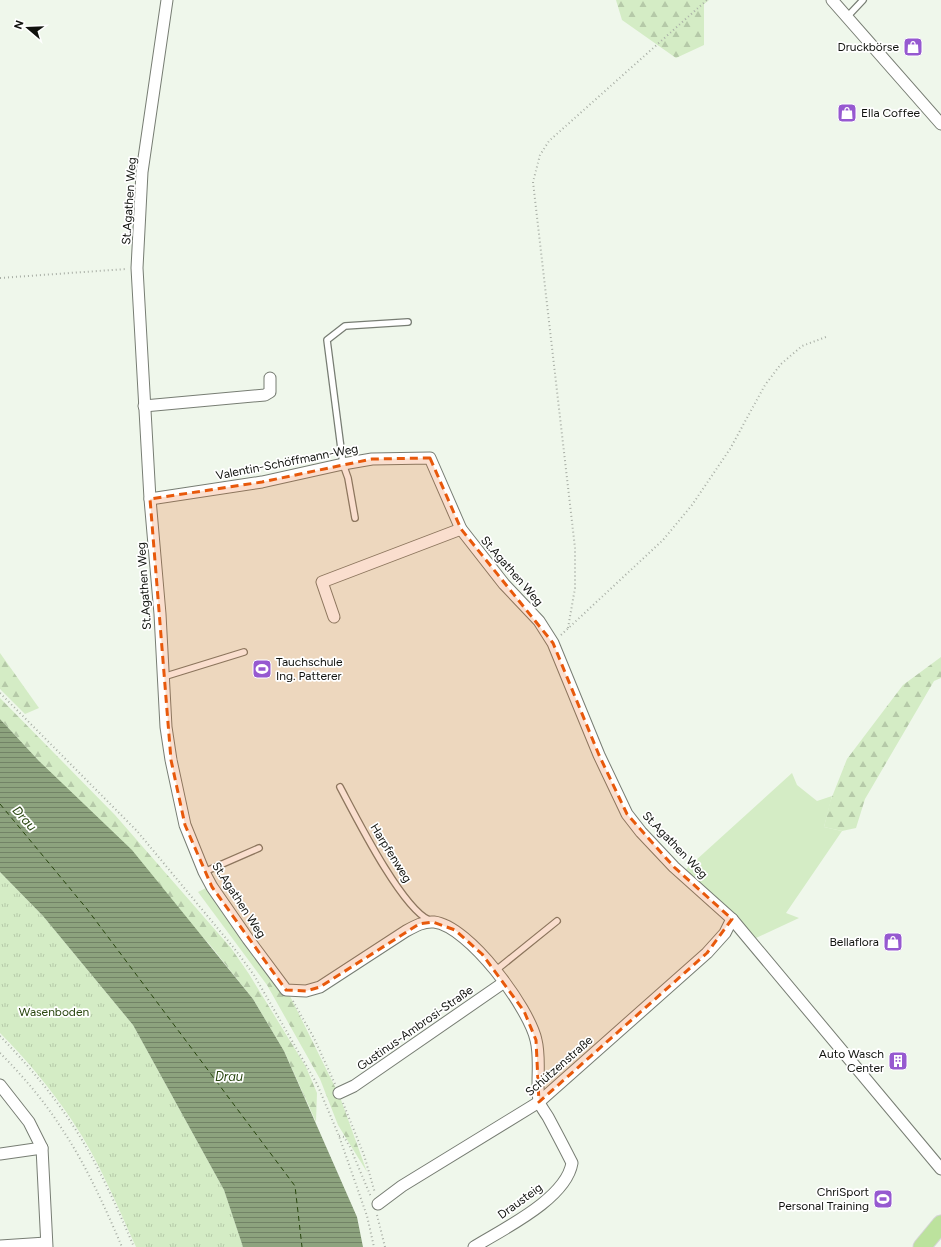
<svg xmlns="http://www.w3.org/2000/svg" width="941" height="1247" viewBox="0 0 941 1247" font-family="Figtree,sans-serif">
  <defs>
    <pattern id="forest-firs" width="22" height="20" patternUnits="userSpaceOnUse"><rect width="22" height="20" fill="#d4ecc5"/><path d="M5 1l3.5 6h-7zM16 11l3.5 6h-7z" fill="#b5c9a8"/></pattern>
    <pattern id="park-tufts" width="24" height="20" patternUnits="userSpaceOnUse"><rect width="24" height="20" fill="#d4ecc5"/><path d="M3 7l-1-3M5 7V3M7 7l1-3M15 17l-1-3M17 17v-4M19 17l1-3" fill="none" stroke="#b5c9a8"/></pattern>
    <pattern id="water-rules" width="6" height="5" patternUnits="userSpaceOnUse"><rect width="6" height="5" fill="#8da37e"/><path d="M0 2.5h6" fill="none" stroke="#728366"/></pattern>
  </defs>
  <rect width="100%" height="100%" fill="#eff7eb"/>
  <g fill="#d4ecc5">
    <path d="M 792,773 L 797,785 L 817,801 L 832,796 L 824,827 L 842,831 L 786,913 L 799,918 L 756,938 L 684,871 Z"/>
    <path d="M 208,887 L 273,978 L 267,985 L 198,892 Z"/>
  </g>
  <g fill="url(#forest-firs)">
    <path d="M 616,0 L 709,0 L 704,4 L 704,45 L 676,58 L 622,20 Z"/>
    <path d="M 0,653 L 39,708 L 25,714 L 0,689 Z"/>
    <path d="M 941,657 L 941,678 L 934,681 L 865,799 L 856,828 L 842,831 L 824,827 L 830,802 L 847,759 L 903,685 Z"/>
    <path d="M 0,698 L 115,815 L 231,948 L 249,974 L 306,1067 L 317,1093 L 316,1122 L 284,1051 L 253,999 L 210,945 L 0,719 Z"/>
    <path d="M 273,978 L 290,996 L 340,1097 L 367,1172 L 338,1125 L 320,1079 L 267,985 Z"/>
  </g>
  <path fill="url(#park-tufts)" d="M 0,872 L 43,916 L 133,1025 L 224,1190 L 243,1247 L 136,1247 C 117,1205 99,1161 73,1122 C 52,1090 27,1060 0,1033 Z"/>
  <path fill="url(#water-rules)" d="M 0,719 L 39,761 L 132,850 L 253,999 L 284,1051 L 357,1217 L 363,1247 L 243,1247 L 224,1190 L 133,1025 L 43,916 L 0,872 Z"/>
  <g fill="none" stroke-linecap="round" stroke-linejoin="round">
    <path stroke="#2a4710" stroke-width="1" stroke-dasharray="5 4" stroke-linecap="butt" d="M 0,804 L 87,909 L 295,1186 L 302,1247"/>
    <defs>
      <g id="service">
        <path d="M 847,17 L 863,0"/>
        <path d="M 355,518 L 348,478 L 343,464 L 327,340 L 345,326 L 408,322"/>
        <path d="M 163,677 L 244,652"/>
        <path d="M 340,787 C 356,817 401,907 429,920"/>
        <path d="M 204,872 L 259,848"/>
        <path d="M 495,971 L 557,921"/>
      </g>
      <g id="minor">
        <path d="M 167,0 L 142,172 L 137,268 L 150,499 L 160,614 L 166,727 L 171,760 L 185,825 L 204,872 L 212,887 L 248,939 L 286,990 L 306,991 L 320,987 L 406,931 C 415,926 424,921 434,922 C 469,926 529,1008 536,1040 C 541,1060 536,1081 539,1101 C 540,1106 545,1112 548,1117 C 556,1132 564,1147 572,1163 C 566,1199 503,1229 474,1247"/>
        <path d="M 832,0 L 941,124"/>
        <path d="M 144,406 L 265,395 L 270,392 L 270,378"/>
        <path d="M 150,499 L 262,482 L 343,464 L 372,459 L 430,458 L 461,529 L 504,584 L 539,621 L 553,643 L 599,755 L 627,814 L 641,832 L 674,867 L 732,919 L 941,1169"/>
        <path d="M 334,617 L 322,582 L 461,529"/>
        <path d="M 0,1085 L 29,1122 L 42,1148 L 47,1247"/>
        <path d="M 339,1093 L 354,1086 L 503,983"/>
        <path d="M 0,1154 L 42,1148"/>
        <path d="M 378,1204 L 402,1186 L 539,1102 L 707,953 L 725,933 L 732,919"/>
        <path d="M 0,1246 L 46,1243"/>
      </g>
      <path id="primary" d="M 922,1247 L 941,1224"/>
    </defs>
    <use href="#service" stroke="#777d73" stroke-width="8"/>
    <use href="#minor" stroke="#777d73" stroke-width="13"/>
    <use href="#primary" stroke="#d4d4d4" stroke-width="19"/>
    <g stroke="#a8aea5" stroke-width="2" stroke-dasharray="1 3" stroke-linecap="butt">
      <path d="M 0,278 L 126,269"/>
      <path d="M 568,628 L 575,588 L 575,548 L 533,182 L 540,155 L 549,141 L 707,0"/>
      <path d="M 561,635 L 663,540 L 692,505 L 730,449 L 765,385 L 781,364 L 802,346 L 826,337"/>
      <path d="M 0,693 L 137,831 L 234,948 L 254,975 L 317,1084 L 339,1136 L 367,1216 L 374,1247"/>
      <path d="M 293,1001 L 314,1038 L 335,1084"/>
      <path d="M 0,1036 C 26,1063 51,1092 72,1124 C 97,1162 116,1205 134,1247"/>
      <path d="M 0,1053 C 23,1076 45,1102 62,1129 C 86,1165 105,1207 122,1247"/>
      <path d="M 343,1103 L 364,1155 L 375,1193"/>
      <path d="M 339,1136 L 344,1137 L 350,1147 L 371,1197"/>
      <path d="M 377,1215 L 385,1247"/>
    </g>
    <use href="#service" stroke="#fff" stroke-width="5.5"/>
    <use href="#minor" stroke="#fff" stroke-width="11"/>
    <use href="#primary" stroke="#bce29d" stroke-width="17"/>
  </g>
  <path fill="#e8590c" fill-opacity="0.2" stroke="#e8590c" stroke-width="3" stroke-dasharray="8 5" stroke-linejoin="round" d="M 430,458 L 461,529 L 553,643 L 599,755 L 627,814 L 674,867 L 732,919 L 707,953 L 539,1102 L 536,1040 L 524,1011 L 482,954 L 455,930 L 433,922 L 419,924 L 320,987 L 306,991 L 286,990 L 212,887 L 185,825 L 171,760 L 150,499 L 262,482 L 372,459 Z"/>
  <defs>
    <symbol id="shop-square" viewBox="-11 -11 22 22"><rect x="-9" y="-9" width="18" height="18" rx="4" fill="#9659d0" stroke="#fff"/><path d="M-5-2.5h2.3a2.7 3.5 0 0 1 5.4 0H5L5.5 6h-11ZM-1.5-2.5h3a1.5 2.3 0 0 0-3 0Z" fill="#fff"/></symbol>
    <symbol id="stadium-square" viewBox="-11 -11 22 22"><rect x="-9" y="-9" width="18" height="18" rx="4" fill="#9659d0" stroke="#fff"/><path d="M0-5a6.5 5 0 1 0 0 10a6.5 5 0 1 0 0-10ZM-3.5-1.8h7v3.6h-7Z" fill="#fff"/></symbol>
    <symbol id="building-square" viewBox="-11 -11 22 22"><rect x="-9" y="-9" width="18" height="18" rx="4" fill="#9659d0" stroke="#fff"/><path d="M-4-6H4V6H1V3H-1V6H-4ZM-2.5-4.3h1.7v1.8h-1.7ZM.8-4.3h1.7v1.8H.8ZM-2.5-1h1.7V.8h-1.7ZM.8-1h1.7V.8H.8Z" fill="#fff"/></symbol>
  </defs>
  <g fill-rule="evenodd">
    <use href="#shop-square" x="902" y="36" width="22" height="22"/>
    <use href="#shop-square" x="836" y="102" width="22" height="22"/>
    <use href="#stadium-square" x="251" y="658" width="22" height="22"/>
    <use href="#shop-square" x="882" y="931" width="22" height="22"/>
    <use href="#building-square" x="887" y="1050" width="22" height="22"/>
    <use href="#stadium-square" x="872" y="1188" width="22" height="22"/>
  </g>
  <g text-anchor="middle" stroke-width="3.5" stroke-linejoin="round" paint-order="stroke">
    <g font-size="12" fill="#10120e" stroke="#fff" text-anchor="end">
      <text x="899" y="51">Druckbörse</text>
      <text x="861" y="117" text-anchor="start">Ella Coffee</text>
      <text x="276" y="666" text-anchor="start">Tauchschule<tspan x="276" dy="14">Ing. Patterer</tspan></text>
      <text x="879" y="946">Bellaflora</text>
      <text x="884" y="1058">Auto Wasch<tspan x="884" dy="14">Center</tspan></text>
      <text x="869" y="1196">ChriSport<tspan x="869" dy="14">Personal Training</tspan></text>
    </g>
    <g font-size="12" fill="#10120e" stroke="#fff">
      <text transform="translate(129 201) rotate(-86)" y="4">St.Agathen Weg</text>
      <text transform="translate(287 462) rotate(-11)" y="4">Valentin-Schöffmann-Weg</text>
      <text transform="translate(512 571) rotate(49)" y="4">St.Agathen Weg</text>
      <text transform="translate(144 586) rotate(-94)" y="4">St.Agathen Weg</text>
      <text transform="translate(675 845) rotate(46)" y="4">St.Agathen Weg</text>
      <text transform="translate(391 853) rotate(58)" y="4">Harpfenweg</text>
      <text transform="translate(239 900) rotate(57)" y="4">St.Agathen Weg</text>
      <text transform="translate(415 1028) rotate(-35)" y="4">Gustinus-Ambrosi-Straße</text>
      <text transform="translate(559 1066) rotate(-41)" y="4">Schützenstraße</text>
      <text transform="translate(520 1201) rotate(-36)" y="4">Drausteig</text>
    </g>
    <g font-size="12" fill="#29460f" stroke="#fff">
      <text x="54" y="1016">Wasenboden</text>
    </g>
    <g font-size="13" font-style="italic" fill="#2a4710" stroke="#fff">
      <text transform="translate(25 818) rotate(48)" y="5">Drau</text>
      <text x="229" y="1081">Drau</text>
    </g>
  </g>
  <g transform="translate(28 28) rotate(289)" stroke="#ffffff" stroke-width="3" paint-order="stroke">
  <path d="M0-3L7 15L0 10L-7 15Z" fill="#10120e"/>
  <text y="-6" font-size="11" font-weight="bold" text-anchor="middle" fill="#10120e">N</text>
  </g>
</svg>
